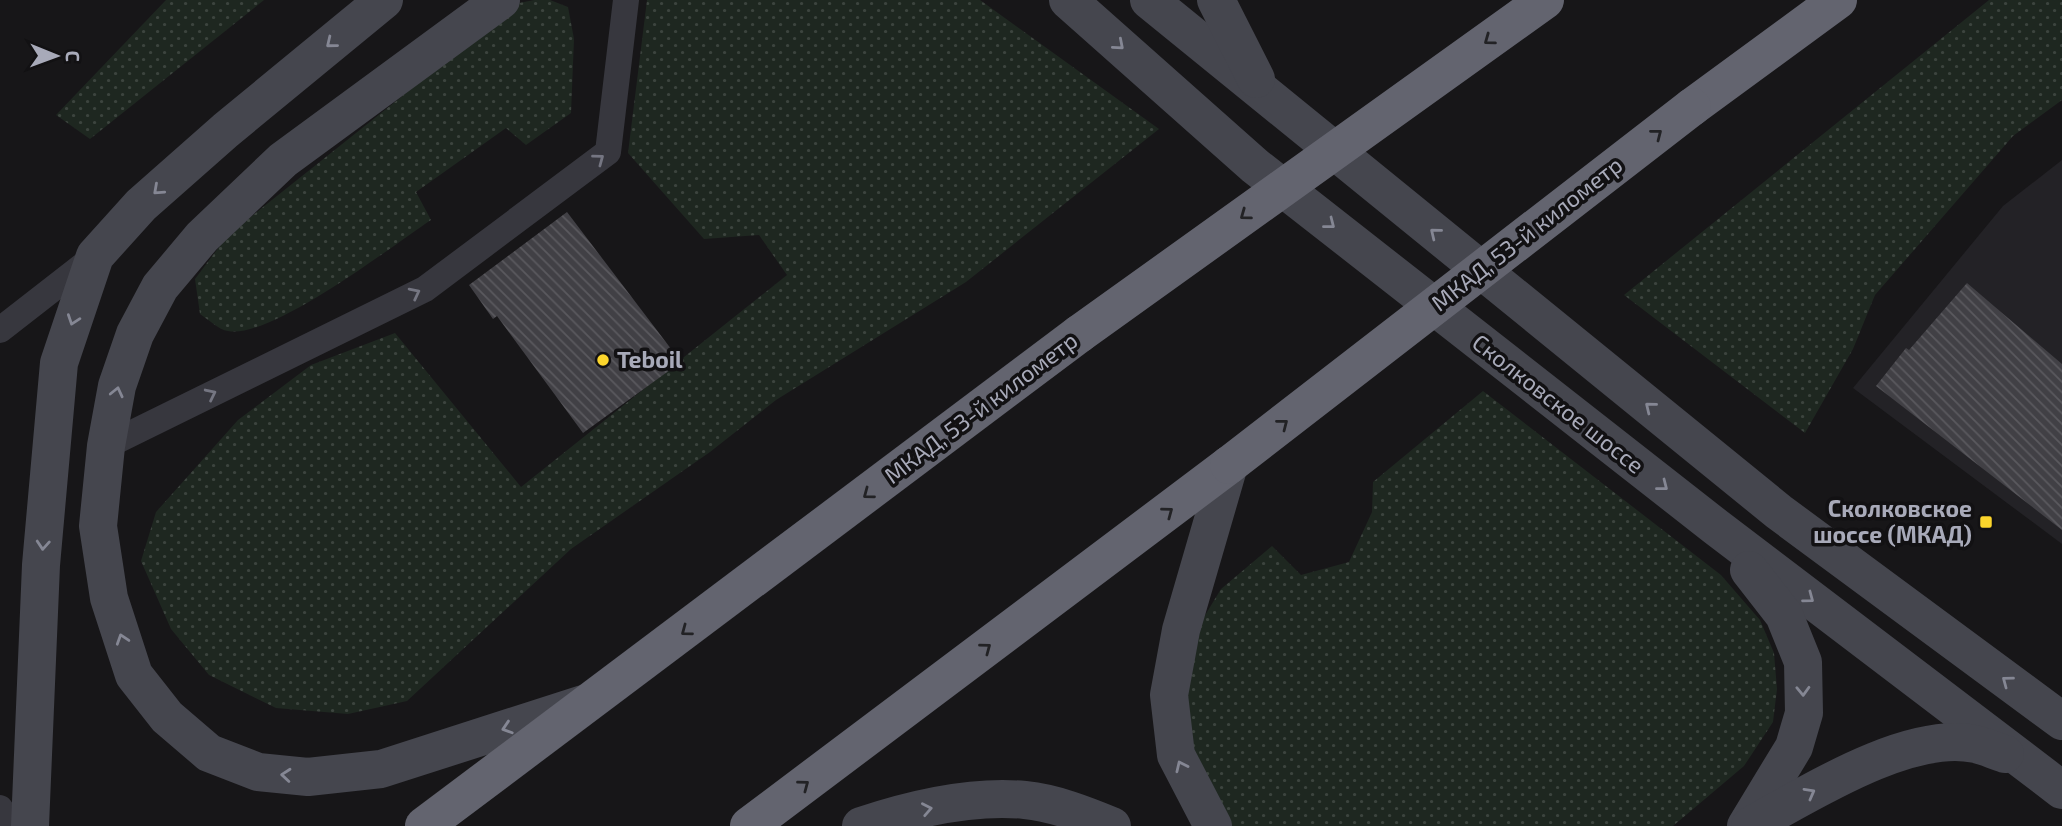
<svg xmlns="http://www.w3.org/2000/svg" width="2062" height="826" viewBox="0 0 2062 826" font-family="'Exo 2',sans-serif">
  <defs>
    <pattern id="grass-dots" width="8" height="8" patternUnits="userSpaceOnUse" patternTransform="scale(1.75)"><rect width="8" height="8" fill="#1e2720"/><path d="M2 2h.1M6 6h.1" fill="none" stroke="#3c443e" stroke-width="1.8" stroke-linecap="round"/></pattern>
    <pattern id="building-back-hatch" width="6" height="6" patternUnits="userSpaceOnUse" patternTransform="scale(1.75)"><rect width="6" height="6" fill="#414045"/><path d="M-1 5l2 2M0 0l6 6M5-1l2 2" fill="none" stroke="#5a595e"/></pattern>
  </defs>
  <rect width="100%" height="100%" fill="#171618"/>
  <path fill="#232226" d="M 2062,160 L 2062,544 L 1853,388 L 2003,206 Z"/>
  <g fill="url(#grass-dots)">
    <path d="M 166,0 L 264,0 L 90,139 L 56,115 Z"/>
    <path d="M 534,0 L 550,0 L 568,7 L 574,39 L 571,113 L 526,145 L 506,128 L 416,192 L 431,220 C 392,246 270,340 228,331 C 219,330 208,319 200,314 L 195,279 L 228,235 L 519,3 Z"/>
    <path d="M 647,0 L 980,0 L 1159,129 L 966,282 L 776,400 L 710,452 L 571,549 L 407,701 L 348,714 L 276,708 L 209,675 L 171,629 L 141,561 L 156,512 L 238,420 L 311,365 L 395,333 L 521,487 L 787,275 L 759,235 L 704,239 L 628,153 Z"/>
    <path d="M 1989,0 L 2062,0 L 2062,100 L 2013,136 L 1875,295 L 1853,349 L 1805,433 L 1624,295 Z"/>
    <path d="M 1483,391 L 1721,575 L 1760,620 L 1774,653 L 1777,689 L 1773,722 L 1744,766 L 1673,826 L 1226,826 L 1183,753 L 1182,653 L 1221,589 L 1272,546 L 1301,575 L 1349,562 L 1372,512 L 1373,482 Z"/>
  </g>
  <g fill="url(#building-back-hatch)">
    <path d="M 567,212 L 681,362 L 583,433 L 497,316 L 493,319 L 469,285 Z"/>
    <path d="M 1967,283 L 2062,364 L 2062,530 L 1876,386 L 1906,348 L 1909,350 Z"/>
  </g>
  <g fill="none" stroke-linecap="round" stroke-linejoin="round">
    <g stroke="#37373e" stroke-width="26">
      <path d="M 0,330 L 95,256"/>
      <path d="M 106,446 L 425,289 L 608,152 L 626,0"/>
      <path d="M 0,808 L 13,826"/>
    </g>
    <g stroke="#45464e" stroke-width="38">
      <path d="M 501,0 L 283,160 L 202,237 L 160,287 L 135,334 L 117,386 L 106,446 L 98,526 L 109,598 L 134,675 L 167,717 L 209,753 L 258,772 L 308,777 L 381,769 L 583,704"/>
      <path d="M 1068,0 L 1255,166 L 1716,527 L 2062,790"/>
      <path d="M 1149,0 L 1779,512 L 2062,721"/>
      <path d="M 1216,0 L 1256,79"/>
      <path d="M 30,826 L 41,565 L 59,363 L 95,256 L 141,205 L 226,130 L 384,0"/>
      <path d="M 861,826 C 912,809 971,795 1025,800 C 1055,803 1085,815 1112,826"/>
      <path d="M 1213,826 L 1176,755 L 1169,695 L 1181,630 L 1229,465"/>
      <path d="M 1746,826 L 1794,747 L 1804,713 L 1803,662 L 1784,615 L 1749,570"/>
      <path d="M 1750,826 C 1807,795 1908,730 1975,744 C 1985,746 1995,751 2005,754"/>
    </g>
    <g stroke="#63646f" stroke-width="38">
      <path d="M 1692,107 L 1838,0"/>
      <path d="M 424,826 L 1079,334"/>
      <path d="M 749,826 L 1229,465"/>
    </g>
    <g stroke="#63646f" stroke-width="38">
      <path d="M 1079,334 L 1545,0"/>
      <path d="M 1229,465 L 1692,107"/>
    </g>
  </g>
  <defs><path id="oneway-chevron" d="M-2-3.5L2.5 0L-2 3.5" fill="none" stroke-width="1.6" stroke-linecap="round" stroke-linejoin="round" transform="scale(1.75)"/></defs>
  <g stroke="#222225">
    <use href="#oneway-chevron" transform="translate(1489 40) rotate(144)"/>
    <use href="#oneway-chevron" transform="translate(1657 134) rotate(-38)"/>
    <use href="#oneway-chevron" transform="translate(1245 215) rotate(144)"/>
    <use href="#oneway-chevron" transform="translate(1283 424) rotate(-38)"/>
    <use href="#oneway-chevron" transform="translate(868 494) rotate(143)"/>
    <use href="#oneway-chevron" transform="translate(1168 512) rotate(-37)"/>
    <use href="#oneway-chevron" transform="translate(686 631) rotate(143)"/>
    <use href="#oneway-chevron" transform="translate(986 648) rotate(-37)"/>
    <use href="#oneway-chevron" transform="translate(804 785) rotate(-37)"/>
  </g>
  <g stroke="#858794">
    <use href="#oneway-chevron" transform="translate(331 43) rotate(141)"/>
    <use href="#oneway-chevron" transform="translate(1119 45) rotate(41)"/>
    <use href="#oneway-chevron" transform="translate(158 190) rotate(138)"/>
    <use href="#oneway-chevron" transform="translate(1330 224) rotate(38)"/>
    <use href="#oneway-chevron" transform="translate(1435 233) rotate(-141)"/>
    <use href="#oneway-chevron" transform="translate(73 320) rotate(109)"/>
    <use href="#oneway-chevron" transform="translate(117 392) rotate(-77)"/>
    <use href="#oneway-chevron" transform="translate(1650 407) rotate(-141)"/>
    <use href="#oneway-chevron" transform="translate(1663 486) rotate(38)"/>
    <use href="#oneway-chevron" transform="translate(43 545) rotate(94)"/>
    <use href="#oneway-chevron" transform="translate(1809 598) rotate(37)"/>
    <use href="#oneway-chevron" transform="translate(122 639) rotate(-108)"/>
    <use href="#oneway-chevron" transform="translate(2007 681) rotate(-143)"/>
    <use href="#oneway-chevron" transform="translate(1803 691) rotate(88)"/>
    <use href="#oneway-chevron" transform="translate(507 728) rotate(162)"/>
    <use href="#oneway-chevron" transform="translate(1181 766) rotate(-115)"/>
    <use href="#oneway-chevron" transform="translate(286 775) rotate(-175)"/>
    <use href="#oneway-chevron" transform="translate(1810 793) rotate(-29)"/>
    <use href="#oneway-chevron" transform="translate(927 809) rotate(-11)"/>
  </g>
  <g stroke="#757682">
    <use href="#oneway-chevron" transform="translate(599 159) rotate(-37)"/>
    <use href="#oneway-chevron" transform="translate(415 293) rotate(-27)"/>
    <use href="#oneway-chevron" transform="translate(211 394) rotate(-26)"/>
  </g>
  <g fill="#fbd52c" stroke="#121113" stroke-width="2.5">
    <circle cx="603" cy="360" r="7"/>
    <rect x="1979" y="515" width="14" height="14" rx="3.5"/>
  </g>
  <g text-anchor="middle" stroke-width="7" stroke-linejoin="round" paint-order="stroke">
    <g font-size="23" fill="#a8aab9" stroke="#121113">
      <text transform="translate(1527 234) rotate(-38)" y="8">МКАД, 53-й километр</text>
      <text transform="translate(1558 404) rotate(38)" y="8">Сколковское шоссе</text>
      <text transform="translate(981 408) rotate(-37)" y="8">МКАД, 53-й километр</text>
    </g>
    <g font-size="23" font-weight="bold" fill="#a8aab9" stroke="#121113" text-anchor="start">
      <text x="617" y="368">Teboil</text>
      <text x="1972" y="517" text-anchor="end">Сколковское<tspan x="1972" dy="26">шоссе (МКАД)</tspan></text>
    </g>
  </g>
  <g transform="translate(56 56) rotate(91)" stroke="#121113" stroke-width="5" paint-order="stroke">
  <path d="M0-5L12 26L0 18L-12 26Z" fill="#a8aab9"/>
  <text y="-10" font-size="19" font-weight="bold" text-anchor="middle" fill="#a8aab9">С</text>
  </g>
</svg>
